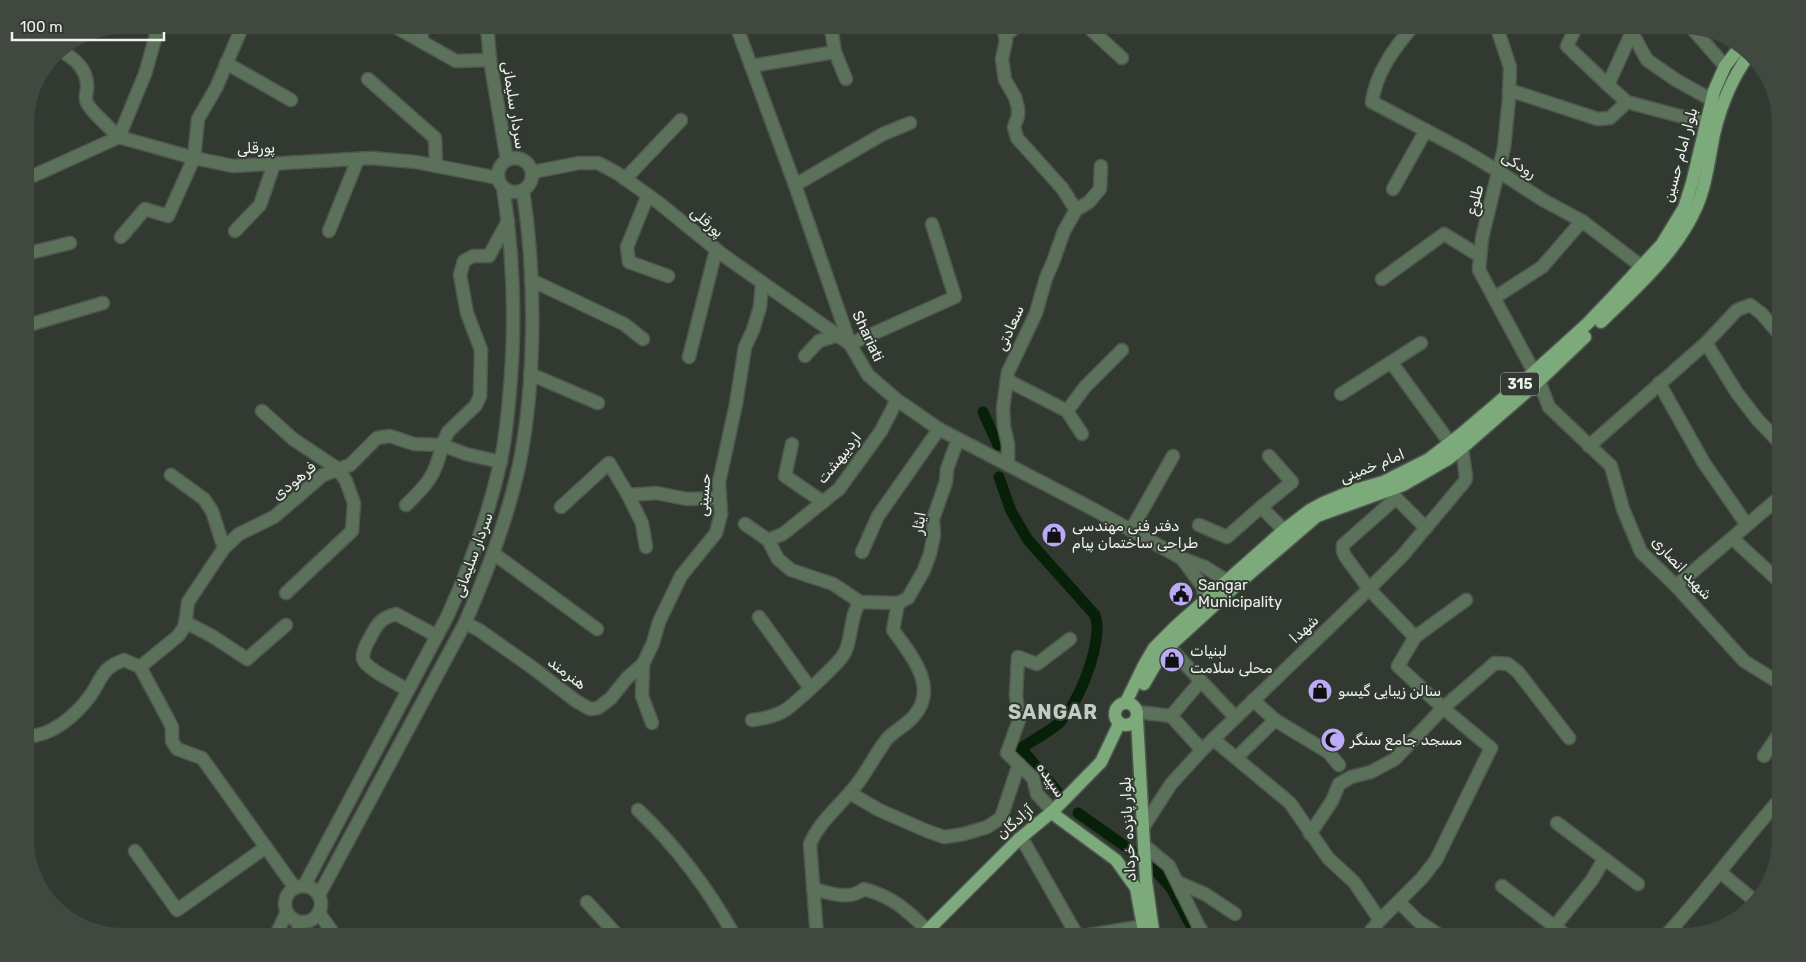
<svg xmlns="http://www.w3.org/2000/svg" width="1806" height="962" viewBox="0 0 1806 962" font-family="Rubik,Cairo,sans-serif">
  <rect width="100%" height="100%" fill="#313931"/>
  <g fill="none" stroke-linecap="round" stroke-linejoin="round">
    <g stroke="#062107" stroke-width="11">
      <path d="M 983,412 L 998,445"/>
      <path d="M 999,477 L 1011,511 L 1028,540 L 1095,615 C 1096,620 1098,625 1097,630 C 1096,657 1079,702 1060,722 C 1051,731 1033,740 1021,748 L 1060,795"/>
      <path d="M 1078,813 L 1136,854"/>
      <path d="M 1153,868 L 1171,888 L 1197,937"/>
    </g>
    <defs>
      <g id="minor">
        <path d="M 392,25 L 456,61 L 490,60"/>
        <path d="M 421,25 L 422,42"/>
        <path d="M 487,25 L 490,60 L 507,160"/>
        <path d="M 736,25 L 795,185 L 850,344 L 868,375 L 897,400 L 939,429 L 1093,509 L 1181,558 L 1205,567 L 1227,581 L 1233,588"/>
        <path d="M 1003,25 L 1006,41 L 1002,59 L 1005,80 L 1015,97 L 1018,108 L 1018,116 L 1014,127 L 1017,138 L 1062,188 L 1076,210"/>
        <path d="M 1086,25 L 1122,58"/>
        <path d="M 1414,25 C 1395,47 1376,72 1372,102 L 1463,150 L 1498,171 L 1543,200 L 1582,221 L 1649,272"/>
        <path d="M 1496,25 L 1510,67 L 1509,98 L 1504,148 L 1482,238 L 1479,270 L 1534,372"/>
        <path d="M 1577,25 L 1567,46 L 1608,85"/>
        <path d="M 1635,25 L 1608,85 L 1627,102 L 1706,123"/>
        <path d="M 1691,27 L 1725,66"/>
        <path d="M 831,28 L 835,52 L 846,79"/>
        <path d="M 1631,31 L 1647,60 L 1676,80 L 1712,100"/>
        <path d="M 1005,35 L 1019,25"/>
        <path d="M 59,50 C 73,57 86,68 87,84 C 88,89 85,95 86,100 C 87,108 112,130 119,137 L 145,74 L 159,25"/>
        <path d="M 226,63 L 291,100"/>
        <path d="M 751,66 L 835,52"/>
        <path d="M 368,79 L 435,138 L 436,166"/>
        <path d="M 1509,90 L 1598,119 L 1610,118 L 1627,102"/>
        <circle cx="515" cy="175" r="17"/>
        <path d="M 533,172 L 579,163 L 598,163 L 617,173 L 659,203 L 723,255 L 850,344 L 955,297 L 932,224"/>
        <path d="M 25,178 L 35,175 L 119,137 L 194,158 L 233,166 L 371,158 L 416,162 L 498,178"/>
        <path d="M 625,179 L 681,120"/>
        <path d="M 795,185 L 883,134 L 910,123"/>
        <path d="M 1393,189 L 1426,130"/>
        <path d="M 648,195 L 627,247 L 629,262 L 668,276"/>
        <path d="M 235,231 L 260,205 L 274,164"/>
        <path d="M 329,231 L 358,159"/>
        <path d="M 121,237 L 145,209 L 168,216 L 194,158 L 198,119 L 216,88 L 243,25"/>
        <path d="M 25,254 L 70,243"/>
        <path d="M 1382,279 L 1444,234 L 1480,256"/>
        <path d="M 531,280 L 624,324 L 643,339"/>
        <path d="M 1494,298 L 1542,267 L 1582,221"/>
        <path d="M 25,326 L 103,303"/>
        <path d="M 1706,343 L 1737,393 L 1757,419 L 1781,444"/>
        <path d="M 805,356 L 819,341 L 838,335"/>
        <path d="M 689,357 L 716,250"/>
        <path d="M 1391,362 L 1450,443"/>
        <path d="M 530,374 L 598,403"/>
        <path d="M 1007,380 L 1067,411 L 1082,434"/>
        <path d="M 1539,381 L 1549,407 L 1611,466 L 1623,509 L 1641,552 L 1676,586 L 1744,661 L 1781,684"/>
        <path d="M 1659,383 L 1704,463 L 1747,525"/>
        <path d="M 1341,394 L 1421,343"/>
        <path d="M 262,411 L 293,439 L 338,469 L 346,481 L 354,503 L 352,531 L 286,593"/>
        <path d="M 1067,411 L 1085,387 L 1122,350"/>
        <path d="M 792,444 L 785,476 L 823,502"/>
        <path d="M 1589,446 L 1706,343 L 1737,310 L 1750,305 L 1761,313 L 1781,336"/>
        <path d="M 1008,465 L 1008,444 L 1004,427 L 1003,408 L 1008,372 L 1036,313 L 1046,278 L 1053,262 L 1064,231 L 1076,210 L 1089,202 L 1100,189 L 1101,166"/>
        <path d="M 171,475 L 204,499 L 212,511 L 224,548"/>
        <path d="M 1391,493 L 1426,528"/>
        <path d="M 628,495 L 642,523 L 646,547"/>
        <path d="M 1396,498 L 1343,545 L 1343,551 L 1345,556 L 1369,589 L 1415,637"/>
        <path d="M 406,505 C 427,485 436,475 442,445 L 466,454 L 501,462"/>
        <path d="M 561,507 L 609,463 L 628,495 L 656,493 L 687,499 L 719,498"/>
        <path d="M 1261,507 L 1292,482 L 1269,456"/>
        <path d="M 745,524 L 768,540 L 778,559 L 791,570 L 833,584 L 860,602"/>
        <path d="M 1199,525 L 1227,537 L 1261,507 L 1284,530"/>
        <path d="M 1131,530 L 1173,456"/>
        <path d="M 1732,538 L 1781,583"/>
        <path d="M 768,540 L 783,534 L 839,489 L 881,431 L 897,400"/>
        <path d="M 862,552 L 878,516 L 939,429"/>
        <path d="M 493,553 L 597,629"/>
        <path d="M 1183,560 L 1203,587 L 1205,601"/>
        <path d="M 1676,586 L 1781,496"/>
        <path d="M 898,603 L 908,598 L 924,570 L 930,554 L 934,535 L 933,519 L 946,482 L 947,469 L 958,439"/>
        <path d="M 759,617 L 810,688"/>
        <path d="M 185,622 L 212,636 L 247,659 L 286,625"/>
        <path d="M 465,623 L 479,630 L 533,668 L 576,701 L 590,709 L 598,708 L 611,698 L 627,678 L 643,664"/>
        <path d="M 1169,647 L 1235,717"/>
        <path d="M 140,667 L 178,636 L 185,626 L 188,602 L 224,548 L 239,534 L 274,517 L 323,475 L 350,465 L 377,438 L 390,436 L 414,444 L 442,445 L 448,432 L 476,405 L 480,396 L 481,350 L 467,313 L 460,275 L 464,261 L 473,256 L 489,256 L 508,221"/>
        <path d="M 408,690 C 398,684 366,669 363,659 C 362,651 367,643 371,636 C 377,624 381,618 396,614 L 437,636"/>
        <path d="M 1253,700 L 1275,720 L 1328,752 L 1339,765"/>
        <path d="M 1138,712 L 1171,716 L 1200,682"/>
        <path d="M 1171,716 L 1202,750"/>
        <path d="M 752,720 C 762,719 772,717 782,712 C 791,708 839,663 844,654 C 853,638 849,617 860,602 L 898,603"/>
        <path d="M 652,723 L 642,696 L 643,664 L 653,643 L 659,622 L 681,576 L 716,533 L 721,514 L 719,482 L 736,404 L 745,347 L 753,330 L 760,307 L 762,283"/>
        <path d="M 25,736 C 50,738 76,715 90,696 C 102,679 101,668 124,660 L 140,667 L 168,719 L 172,727 L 172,741 L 177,749 L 202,758 L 295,888"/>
        <path d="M 1213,739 L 1290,803 L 1328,858 L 1354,882 L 1380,920"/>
        <path d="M 1764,756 L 1781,731"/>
        <path d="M 1236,758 L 1275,720"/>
        <path d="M 850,793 L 879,810 L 927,831 L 944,837 L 964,834 L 987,827 L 1001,818 L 1019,764"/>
        <path d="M 638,810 C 677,847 709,890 735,937"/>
        <path d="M 1053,811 L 1037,794 L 1033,778 L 1007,753 L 1019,720 L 1016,695 L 1018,657 L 1037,664 L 1070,639"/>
        <path d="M 1557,823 L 1638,884"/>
        <path d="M 1144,826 L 1171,784 L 1202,750 L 1369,589 L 1403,555 L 1465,481 L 1466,477 L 1462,448"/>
        <path d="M 1310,834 L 1332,801 L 1339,784 L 1351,777 L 1371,772 L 1395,759 L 1443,708 L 1495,663 L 1508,664 L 1518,672 L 1569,738"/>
        <path d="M 1025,844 L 1078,937 L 1144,926"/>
        <path d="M 1145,846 L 1169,866 L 1199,927 L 1206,937"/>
        <path d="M 135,851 L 177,910 L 266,847"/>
        <path d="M 1720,872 L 1755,901"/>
        <path d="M 1177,882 L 1205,894 L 1235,914"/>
        <path d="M 304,886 L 448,615 C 470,566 488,516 500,464 C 505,443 507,421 509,400 C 516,329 514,257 503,187"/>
        <path d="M 1502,886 L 1568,937"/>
        <circle cx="303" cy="904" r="18"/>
        <path d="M 813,889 C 830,893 849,901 864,889 C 893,897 907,910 928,931"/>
        <path d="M 319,895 L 465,623 C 487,573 507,520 519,466 C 536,382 536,275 523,191"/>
        <path d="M 587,902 L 619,937"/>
        <path d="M 1399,902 L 1418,921 L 1442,937"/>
        <path d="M 319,913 L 336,937"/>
        <path d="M 275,937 L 287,912"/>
        <path d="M 294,937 L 302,922"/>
        <path d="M 817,937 L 810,844 C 820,820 842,804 857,784 C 868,770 876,753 887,739 C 894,731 905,726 913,717 C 940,688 911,655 893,630 L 898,603"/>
        <path d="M 1366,937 L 1380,920 L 1422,878 L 1436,860 L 1491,748 L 1443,708 L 1398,666 L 1415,637 L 1466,600"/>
        <path d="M 1546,937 L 1592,880 L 1604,859"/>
        <path d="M 1666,937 L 1669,932 C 1708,889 1742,842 1781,798"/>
      </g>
      <g id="major">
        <path d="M 1601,322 C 1636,288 1676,253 1696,208 C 1706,186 1709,159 1714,134 C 1721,105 1731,79 1749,55"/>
        <path d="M 1144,684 L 1162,653 L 1233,588 L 1317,516 L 1403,485 L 1448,459 L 1462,448 L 1539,381 L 1585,337"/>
        <path d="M 1126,702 L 1144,665 L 1154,648 L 1176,626 L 1284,530 L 1310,510 L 1323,503 L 1352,491 L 1383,482 L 1429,459 L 1460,435 L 1534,372 L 1587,324 L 1611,299 L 1662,244 L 1684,208 L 1692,183 L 1714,91 L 1725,66 L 1740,47"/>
        <circle cx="1126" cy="714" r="11"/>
        <path d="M 1137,719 L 1146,881 L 1154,937"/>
        <path d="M 1056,816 L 1116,860 L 1136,888 L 1145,937"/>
        <path d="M 921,937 L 1019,839 L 1053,811 L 1101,762 L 1119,724"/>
      </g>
    </defs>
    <use href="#minor" stroke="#4f574f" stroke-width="15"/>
    <use href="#major" stroke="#4f574f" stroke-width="15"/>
    <use href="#minor" stroke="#5b715a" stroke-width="12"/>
    <use href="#major" stroke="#7caa7b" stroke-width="12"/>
  </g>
  <defs>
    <symbol id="shop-disc" viewBox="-11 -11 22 22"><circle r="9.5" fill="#bbaaf6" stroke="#313931"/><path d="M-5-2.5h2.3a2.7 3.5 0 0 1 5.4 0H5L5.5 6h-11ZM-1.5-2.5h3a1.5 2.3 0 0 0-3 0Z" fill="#111"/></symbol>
    <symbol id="civic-disc" viewBox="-11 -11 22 22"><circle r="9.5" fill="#bbaaf6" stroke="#313931"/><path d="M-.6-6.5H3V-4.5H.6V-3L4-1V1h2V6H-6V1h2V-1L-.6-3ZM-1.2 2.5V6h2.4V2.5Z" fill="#111"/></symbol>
    <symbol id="mosque-disc" viewBox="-11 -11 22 22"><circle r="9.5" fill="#bbaaf6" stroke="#313931"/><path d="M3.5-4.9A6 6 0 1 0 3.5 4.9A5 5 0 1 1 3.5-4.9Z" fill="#111"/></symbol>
  </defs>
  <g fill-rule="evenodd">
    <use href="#shop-disc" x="1040" y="521" width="28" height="28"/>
    <use href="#civic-disc" x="1167" y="580" width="28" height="28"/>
    <use href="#shop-disc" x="1158" y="646" width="28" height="28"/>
    <use href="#shop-disc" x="1306" y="677" width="28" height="28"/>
    <use href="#mosque-disc" x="1319" y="726" width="28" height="28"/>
  </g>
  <g text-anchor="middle" stroke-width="4" stroke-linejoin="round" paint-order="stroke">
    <rect fill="#313931" stroke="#b5bab5" stroke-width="1" x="1501" y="372.5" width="38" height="23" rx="4"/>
    <g font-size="14" font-weight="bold" fill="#edf2ed">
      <text x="1520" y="389">315</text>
    </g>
    <g font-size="15" fill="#edf2ed" stroke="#313931">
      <text transform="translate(514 105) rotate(81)" y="5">سردار سلیمانی</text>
      <text transform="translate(256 148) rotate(-2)" y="5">پورقلی</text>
      <text transform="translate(1680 155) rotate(-75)" y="5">بلوار امام حسین</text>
      <text transform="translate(1519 165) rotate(32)" y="5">رودکی</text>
      <text transform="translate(1475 200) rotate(-76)" y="5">طلوع</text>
      <text transform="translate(707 222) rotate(40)" y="5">پورقلی</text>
      <text transform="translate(1010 328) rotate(-66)" y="5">سعادتی</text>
      <text transform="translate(868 336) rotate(65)" y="5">Shariati</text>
      <text transform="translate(839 458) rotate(-51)" y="5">اردیبهشت</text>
      <text transform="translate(1372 466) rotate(-22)" y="5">امام خمینی</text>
      <text transform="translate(294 481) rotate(-39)" y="5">فرهودی</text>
      <text transform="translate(704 495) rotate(-86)" y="5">حسینی</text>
      <text transform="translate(919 523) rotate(-81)" y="5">ایثار</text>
      <text transform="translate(473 555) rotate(-70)" y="5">سردار سلیمانی</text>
      <text transform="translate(1682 568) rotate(47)" y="5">شهید انصاری</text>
      <text transform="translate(1304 629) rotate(-43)" y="5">شهدا</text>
      <text transform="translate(567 673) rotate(37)" y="5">هنرمند</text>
      <text transform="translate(1051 780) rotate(56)" y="5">سپیده</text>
      <text transform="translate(1015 822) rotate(-41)" y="5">آزادگان</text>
      <text transform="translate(1128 829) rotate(-93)" y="5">بلوار پانزده خرداد</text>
    </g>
    <g font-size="15" fill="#edf2ed" stroke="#313931" text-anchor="start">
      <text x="1072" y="531">دفتر فنی مهندسی<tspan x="1072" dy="17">طراحی ساختمان پیام</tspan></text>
      <text x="1198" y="590">Sangar<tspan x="1198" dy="17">Municipality</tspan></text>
      <text x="1190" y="656">لبنیات<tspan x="1190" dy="17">محلی سلامت</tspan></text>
      <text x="1338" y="696">سالن زیبایی گیسو</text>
      <text x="1350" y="745">مسجد جامع سنگر</text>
    </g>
    <g font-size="20" font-weight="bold" letter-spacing="1" fill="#c2ccc2" stroke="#313931">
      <text x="1053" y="719">SANGAR</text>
    </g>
  </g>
  <path d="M0 0H1806V962H0ZM123 34H1683A89 89 0 0 1 1772 123V839A89 89 0 0 1 1683 928H123A89 89 0 0 1 34 839V123A89 89 0 0 1 123 34Z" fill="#404840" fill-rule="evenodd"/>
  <path d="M12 32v8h152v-8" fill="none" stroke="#edf2ed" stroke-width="2.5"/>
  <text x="20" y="32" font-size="15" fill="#edf2ed" stroke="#313931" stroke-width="4" paint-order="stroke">100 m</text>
</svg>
